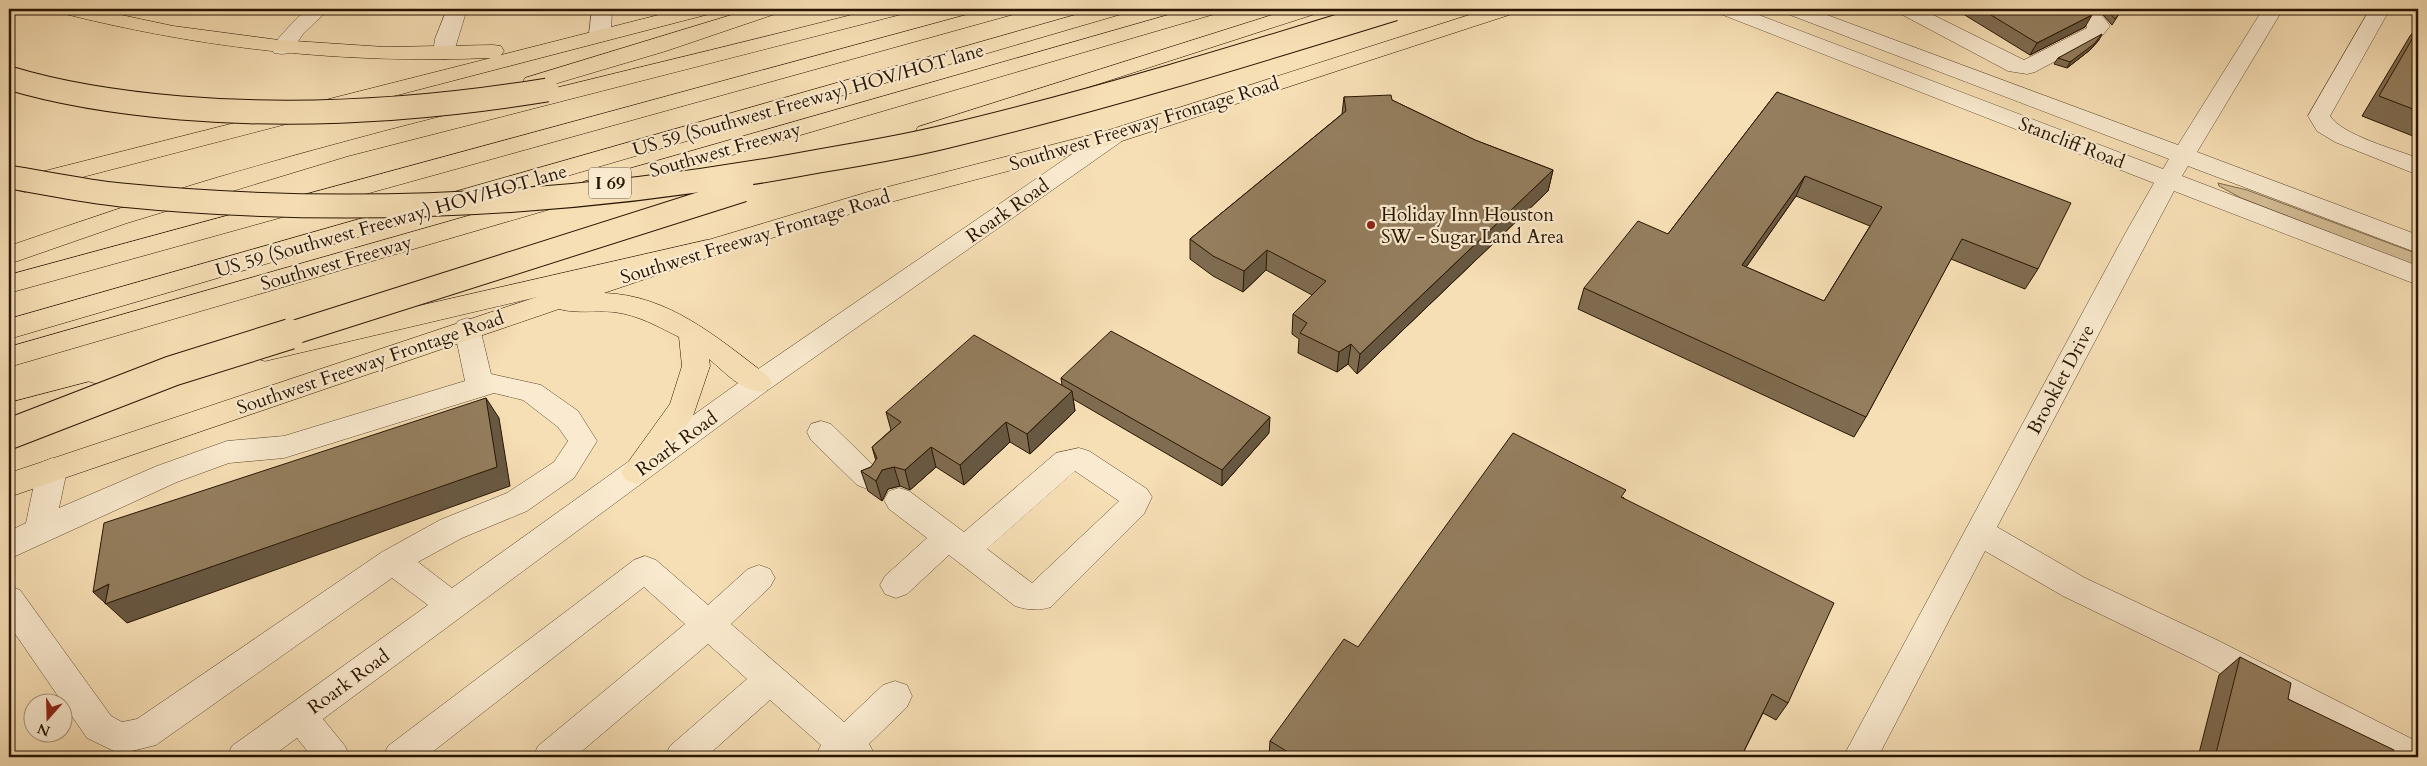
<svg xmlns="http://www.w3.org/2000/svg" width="2427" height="766" viewBox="0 0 2427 766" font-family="Cardo,serif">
  <rect width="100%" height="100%" fill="#f7dfb5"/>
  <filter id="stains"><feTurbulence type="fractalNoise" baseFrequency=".004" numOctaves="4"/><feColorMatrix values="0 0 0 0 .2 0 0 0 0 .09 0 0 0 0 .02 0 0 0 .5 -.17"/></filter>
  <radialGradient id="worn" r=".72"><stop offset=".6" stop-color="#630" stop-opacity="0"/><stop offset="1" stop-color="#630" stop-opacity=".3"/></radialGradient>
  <path fill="#d4bd96" stroke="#7e694b" d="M 2218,183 L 2247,190 L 2418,254 L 2418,267 L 2241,198 L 2219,186 Z"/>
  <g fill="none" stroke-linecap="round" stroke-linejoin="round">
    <defs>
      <g id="minor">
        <path d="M 307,9 L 329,9 L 303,34 L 290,53 L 282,54 L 274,53 L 271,48 C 282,33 294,21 307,9 Z"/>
        <path d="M 447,9 L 467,9 L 452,58 L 444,59 L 436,58 L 433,53 L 435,39 Z"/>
        <path d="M 592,9 L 612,9 L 611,34 L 608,39 L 600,40 L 592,39 L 589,34 Z"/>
        <path d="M 1715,9 L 1743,9 L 2163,169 L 2169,159 L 1785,13 L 1782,9 L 1811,9 L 2178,145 L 2263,9 L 2283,9 L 2197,152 L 2418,235 L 2418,253 L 2188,166 L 2182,176 L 2418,266 L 2418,285 L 2174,191 L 1997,527 L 2085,578 L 2219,641 L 2418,742 L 2418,757 L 2380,757 L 2197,661 L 2063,596 L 1985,551 L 1878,757 L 1843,757 L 2125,234 L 2154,183 L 1718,13 Z"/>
        <path d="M 1896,9 L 1921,9 L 2024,60 L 2087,28 L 2085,21 L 2068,13 L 2065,9 C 2088,9 2096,6 2110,26 L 2102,36 L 2035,72 L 2027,74 L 2008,71 L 1899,13 Z"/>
        <path d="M 2370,9 L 2390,9 L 2330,116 C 2342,135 2397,150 2418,158 L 2418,175 L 2335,142 L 2317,131 L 2308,116 Z"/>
        <path d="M 1114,129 L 1122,131 L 1126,136 L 1122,141 L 768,390 L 323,719 L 345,746 L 350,757 L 312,757 L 297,738 L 271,757 L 227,757 L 232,746 L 428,605 L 392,578 L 156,745 L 120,754 L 87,738 L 9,625 L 9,586 L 20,590 L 111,716 L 122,722 L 137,719 L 382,552 L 440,520 L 507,493 L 554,462 L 568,441 L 558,427 L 523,400 L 494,393 L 284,458 L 229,463 L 177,482 L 9,559 L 9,531 L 26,523 L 37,470 L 42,462 L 52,458 L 62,462 L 67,470 L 59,508 L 157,466 L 227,441 L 284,436 L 465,381 L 454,328 L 458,321 L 467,318 L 476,321 L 480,328 L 491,374 L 541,385 L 578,411 L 597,441 L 574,478 L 527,511 L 462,538 L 418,562 L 452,588 L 748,376 L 1106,131 Z"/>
        <path d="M 821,421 L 831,424 L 877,469 L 882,477 L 877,485 L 867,489 L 857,485 L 811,440 L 807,432 L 811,424 Z"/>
        <path d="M 1079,448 L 1089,451 L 1147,489 L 1152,497 L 1144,514 L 1051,607 C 1038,611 1028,610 1015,606 L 949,555 L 907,594 L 896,598 L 885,594 L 880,585 L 885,576 L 927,538 L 889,509 L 884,500 L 889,491 L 899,488 L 909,491 L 964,532 L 1056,453 ZM 1075,471 L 1119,501 L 1032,583 L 987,549 Z"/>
        <path d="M 645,556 L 656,560 L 708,605 L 748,569 L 759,565 L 770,569 L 775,578 L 770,587 L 731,624 L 844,722 L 883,685 L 895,681 L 907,685 L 912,696 L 907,707 L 869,744 L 876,757 L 815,757 L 821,745 L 770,700 L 706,757 L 665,757 L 670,746 L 747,679 L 708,644 L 575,757 L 533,757 L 538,746 L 685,624 L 644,587 L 426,757 L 383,757 L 388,746 L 634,560 Z"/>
      </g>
      <g id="major">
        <path d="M 58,9 L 93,9 L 173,26 L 279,40 L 385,47 L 493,45 L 501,46 L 504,51 L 501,55 L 682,9 L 716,9 L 713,13 L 25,192 L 17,190 L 13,184 L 17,178 L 491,58 C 343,64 204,49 61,13 Z"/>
        <path d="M 1488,9 L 1518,9 L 1515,13 L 1122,141 L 883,204 L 716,255 L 604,293 C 669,295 718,338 768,376 L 772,383 L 768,390 C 746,397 725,372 709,359 L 710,366 L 693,416 L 646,480 L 636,484 L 626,480 L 621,472 L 670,404 L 682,366 L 679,337 C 657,326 638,315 614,312 C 595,310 576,314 559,309 L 9,497 L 9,473 L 698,243 L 868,192 L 1106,131 Z"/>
      </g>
      <g id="highway">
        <path d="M 751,9 L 781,9 L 778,13 L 666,51 L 541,88 L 533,90 L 525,88 L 522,83 L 525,78 Z"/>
        <path d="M 875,9 L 909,9 L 906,13 L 348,156 L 127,223 L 9,264 L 9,246 C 79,222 148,198 219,177 C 436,113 657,65 875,9 Z"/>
        <path d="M 988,9 L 1021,9 L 1018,13 L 9,293 L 9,275 Z"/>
        <path d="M 1096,9 L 1128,9 L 1125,13 L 9,339 L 9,319 Z"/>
        <path d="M 1189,9 L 1221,9 L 1218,13 L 599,194 L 591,196 L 583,194 L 579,188 L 583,182 Z"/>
        <path d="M 1291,9 L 1321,9 L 1318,13 L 934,137 L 926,139 L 918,137 L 915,132 L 918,127 Z"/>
        <path d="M 545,194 L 554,196 L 557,202 L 554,208 L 9,367 L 9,347 Z"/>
        <path d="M 707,240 L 716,243 L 720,249 L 716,255 L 265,361 L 255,358 L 252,351 L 255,344 L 265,341 Z"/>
        <path d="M 89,382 L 99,385 L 103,392 L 99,399 L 9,425 L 9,403 Z"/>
      </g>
    </defs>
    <use href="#minor" stroke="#5c482d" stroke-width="1"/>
    <use href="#major" stroke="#281500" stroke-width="1"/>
    <use href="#highway" stroke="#281500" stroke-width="1"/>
    <use href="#minor" fill="#faeacf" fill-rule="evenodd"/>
    <use href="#major" fill="#f7dfb5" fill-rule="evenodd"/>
    <use href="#highway" fill="#f7dfb5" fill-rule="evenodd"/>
    <defs>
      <g id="highway-bridge-far1">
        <path d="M 9,78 C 65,95 122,103 181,108 C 304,118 425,110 547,90"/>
        <path d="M 9,177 C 46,183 83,191 121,195 C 354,218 589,204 819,161 C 861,154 903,147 944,137 C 1096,101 1245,55 1394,9"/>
        <path d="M 286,335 L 743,190"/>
      </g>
      <path id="highway-bridge" d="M 9,434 L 172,371 L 290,334"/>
    </defs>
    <use href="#highway-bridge-far1" stroke="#281500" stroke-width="25" stroke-linecap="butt"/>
    <use href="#highway-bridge" stroke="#281500" stroke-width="32" stroke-linecap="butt"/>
    <use href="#highway-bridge-far1" stroke="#f7dfb5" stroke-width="23"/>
    <use href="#highway-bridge" stroke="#f7dfb5" stroke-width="30"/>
  </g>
  <g fill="#7f6c51" stroke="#281500" fill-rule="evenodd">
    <path d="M 1955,9 L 2088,9 L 2085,27 L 2030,55 Z"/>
    <path d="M 2106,9 L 2119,14 L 2112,25 L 2103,15 Z"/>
    <path d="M 2418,26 L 2418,138 L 2362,116 L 2410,36 Z"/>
    <path d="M 2099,40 L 2090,50 L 2067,68 L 2054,64 L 2058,58 Z"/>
    <path d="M 1777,92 L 2038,269 L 2025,289 L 1951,259 L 1866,417 L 1854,437 L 1578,309 L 1584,288 L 1668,234 ZM 1796,196 L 1870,226 L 1824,301 L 1746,267 Z"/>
    <path d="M 1344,97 L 1392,100 L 1475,140 L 1553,170 L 1548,191 L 1357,374 L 1348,364 L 1337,372 L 1298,353 L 1299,339 L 1292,334 L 1293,314 L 1312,295 L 1266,270 L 1243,292 L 1213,276 L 1190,259 L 1190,239 L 1342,114 Z"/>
    <path d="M 1061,378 L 1269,433 L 1222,486 L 1073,399 L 1075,411 L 1030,454 L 1010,442 L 964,485 L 936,467 L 910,490 L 900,486 L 888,489 L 882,501 L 868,491 L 861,471 L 871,467 L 876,461 L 872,447 L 891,430 L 886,412 L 1062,385 Z"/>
    <path d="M 1623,497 L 1788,703 L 1776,720 L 1763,713 L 1741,757 L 1269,757 L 1270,741 L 1358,647 Z"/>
    <path d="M 2240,657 L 2288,699 L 2393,757 L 2198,757 L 2219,675 Z"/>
  </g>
  <g fill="#685842" stroke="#281500">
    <path d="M 2092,15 L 2085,27 L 2030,55 L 2037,43 Z"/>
    <path d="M 2102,34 L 2099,40 L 2090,50 L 2067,68 L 2070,62 Z"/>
    <path d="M 1553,170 L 1548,191 L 1357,374 L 1360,354 Z"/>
    <path d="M 1805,176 L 1796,196 L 1733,286 L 1742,265 Z"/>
    <path d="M 1267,250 L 1266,270 L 1243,292 L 1244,271 Z"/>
    <path d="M 1351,344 L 1348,364 L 1337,372 L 1339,352 Z"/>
    <path d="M 1072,391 L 1075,411 L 1030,454 L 1027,434 Z"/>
    <path d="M 486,398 L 499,418 L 510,486 L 127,623 L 93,592 Z"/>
    <path d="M 1270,417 L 1269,433 L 1222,486 L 1222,470 Z"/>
    <path d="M 1006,422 L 1010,442 L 964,485 L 960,465 Z"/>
    <path d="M 931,447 L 936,467 L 910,490 L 905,470 Z"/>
    <path d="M 894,467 L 900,486 L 888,489 L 882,501 L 876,481 L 882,470 Z"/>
  </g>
  <g fill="#947e5e" stroke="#281500" fill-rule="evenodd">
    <path d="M 1981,9 L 2088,9 L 2090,10 L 2092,15 L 2037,43 Z"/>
    <path d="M 2106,9 L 2119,14 L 2115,19 Z"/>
    <path d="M 2418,29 L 2418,111 L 2379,96 Z"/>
    <path d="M 2102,34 L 2094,44 L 2070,62 L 2058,58 Z"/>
    <path d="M 1777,92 L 2071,203 L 2038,269 L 1962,239 L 1866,417 L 1584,288 L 1638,221 L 1668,234 ZM 1805,176 L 1882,207 L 1824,301 L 1742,265 Z"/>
    <path d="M 1391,95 L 1392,100 L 1475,140 L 1553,170 L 1360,354 L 1351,344 L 1339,352 L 1300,333 L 1307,323 L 1293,314 L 1326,281 L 1267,250 L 1244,271 L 1213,256 L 1190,239 L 1346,111 L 1344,97 Z"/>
    <path d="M 1111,331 L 1270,417 L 1222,470 L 1061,378 Z"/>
    <path d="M 974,335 L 1072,391 L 1027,434 L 1006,422 L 960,465 L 931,447 L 905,470 L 894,467 L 882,470 L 876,481 L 861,471 L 871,467 L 877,458 L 872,447 L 901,422 L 886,412 Z"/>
    <path d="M 486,398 L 497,467 L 105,604 L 109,584 L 93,592 L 104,523 Z"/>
    <path d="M 1513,433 L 1626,490 L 1621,497 L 1834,603 L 1788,703 L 1772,694 L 1741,757 L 1296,757 L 1270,741 L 1344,639 L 1358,647 Z"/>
    <path d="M 2240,657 L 2291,683 L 2288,699 L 2394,750 L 2393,757 L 2215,757 Z"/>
  </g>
  <circle fill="#8f2418" stroke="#faeacf" stroke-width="2" cx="1371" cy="225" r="5"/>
  <g text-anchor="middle" stroke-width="4.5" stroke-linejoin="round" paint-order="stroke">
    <rect fill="#faeacf" stroke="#67553e" stroke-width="1" x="589" y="167.5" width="42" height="31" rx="4"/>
    <g font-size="18" font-weight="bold" fill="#281500">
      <text x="610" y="189">I 69</text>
    </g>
    <g font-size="19" fill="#281500" stroke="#faeacf">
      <text transform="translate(808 99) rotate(-16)" y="7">US 59 (Southwest Freeway) HOV/HOT lane</text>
      <text transform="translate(1144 123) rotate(-17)" y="7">Southwest Freeway Frontage Road</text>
      <text transform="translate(2072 142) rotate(21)" y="7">Stancliff Road</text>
      <text transform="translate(725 149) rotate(-16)" y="7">Southwest Freeway</text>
      <text transform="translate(1007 210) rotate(-35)" y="7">Roark Road</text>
      <text transform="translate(391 220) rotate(-16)" y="7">US 59 (Southwest Freeway) HOV/HOT lane</text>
      <text transform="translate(755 236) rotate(-17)" y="7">Southwest Freeway Frontage Road</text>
      <text transform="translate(336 262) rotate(-16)" y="7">Southwest Freeway</text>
      <text transform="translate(370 362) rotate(-19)" y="7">Southwest Freeway Frontage Road</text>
      <text transform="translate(2060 379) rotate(-62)" y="7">Brooklet Drive</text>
      <text transform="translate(676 443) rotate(-36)" y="7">Roark Road</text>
      <text transform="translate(348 681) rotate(-36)" y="7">Roark Road</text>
    </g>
    <g font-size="19" fill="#281500" stroke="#faeacf" text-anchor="start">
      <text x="1381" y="221">Holiday Inn Houston<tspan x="1381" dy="22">SW - Sugar Land Area</tspan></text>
    </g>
  </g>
  <rect width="2427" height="766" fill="none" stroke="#f7dfb5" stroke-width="30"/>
  <rect x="10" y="10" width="2407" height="746" fill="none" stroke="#281500" stroke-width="2.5"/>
  <rect x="15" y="15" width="2397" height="736" fill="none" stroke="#281500"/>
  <g transform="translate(48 718) rotate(200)"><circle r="24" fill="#faeacf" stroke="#a6957c"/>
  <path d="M0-4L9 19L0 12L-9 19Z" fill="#8f2418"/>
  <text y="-8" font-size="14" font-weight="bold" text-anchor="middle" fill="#281500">N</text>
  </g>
  <rect width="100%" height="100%" filter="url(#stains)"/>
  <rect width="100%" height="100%" fill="url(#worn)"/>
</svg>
